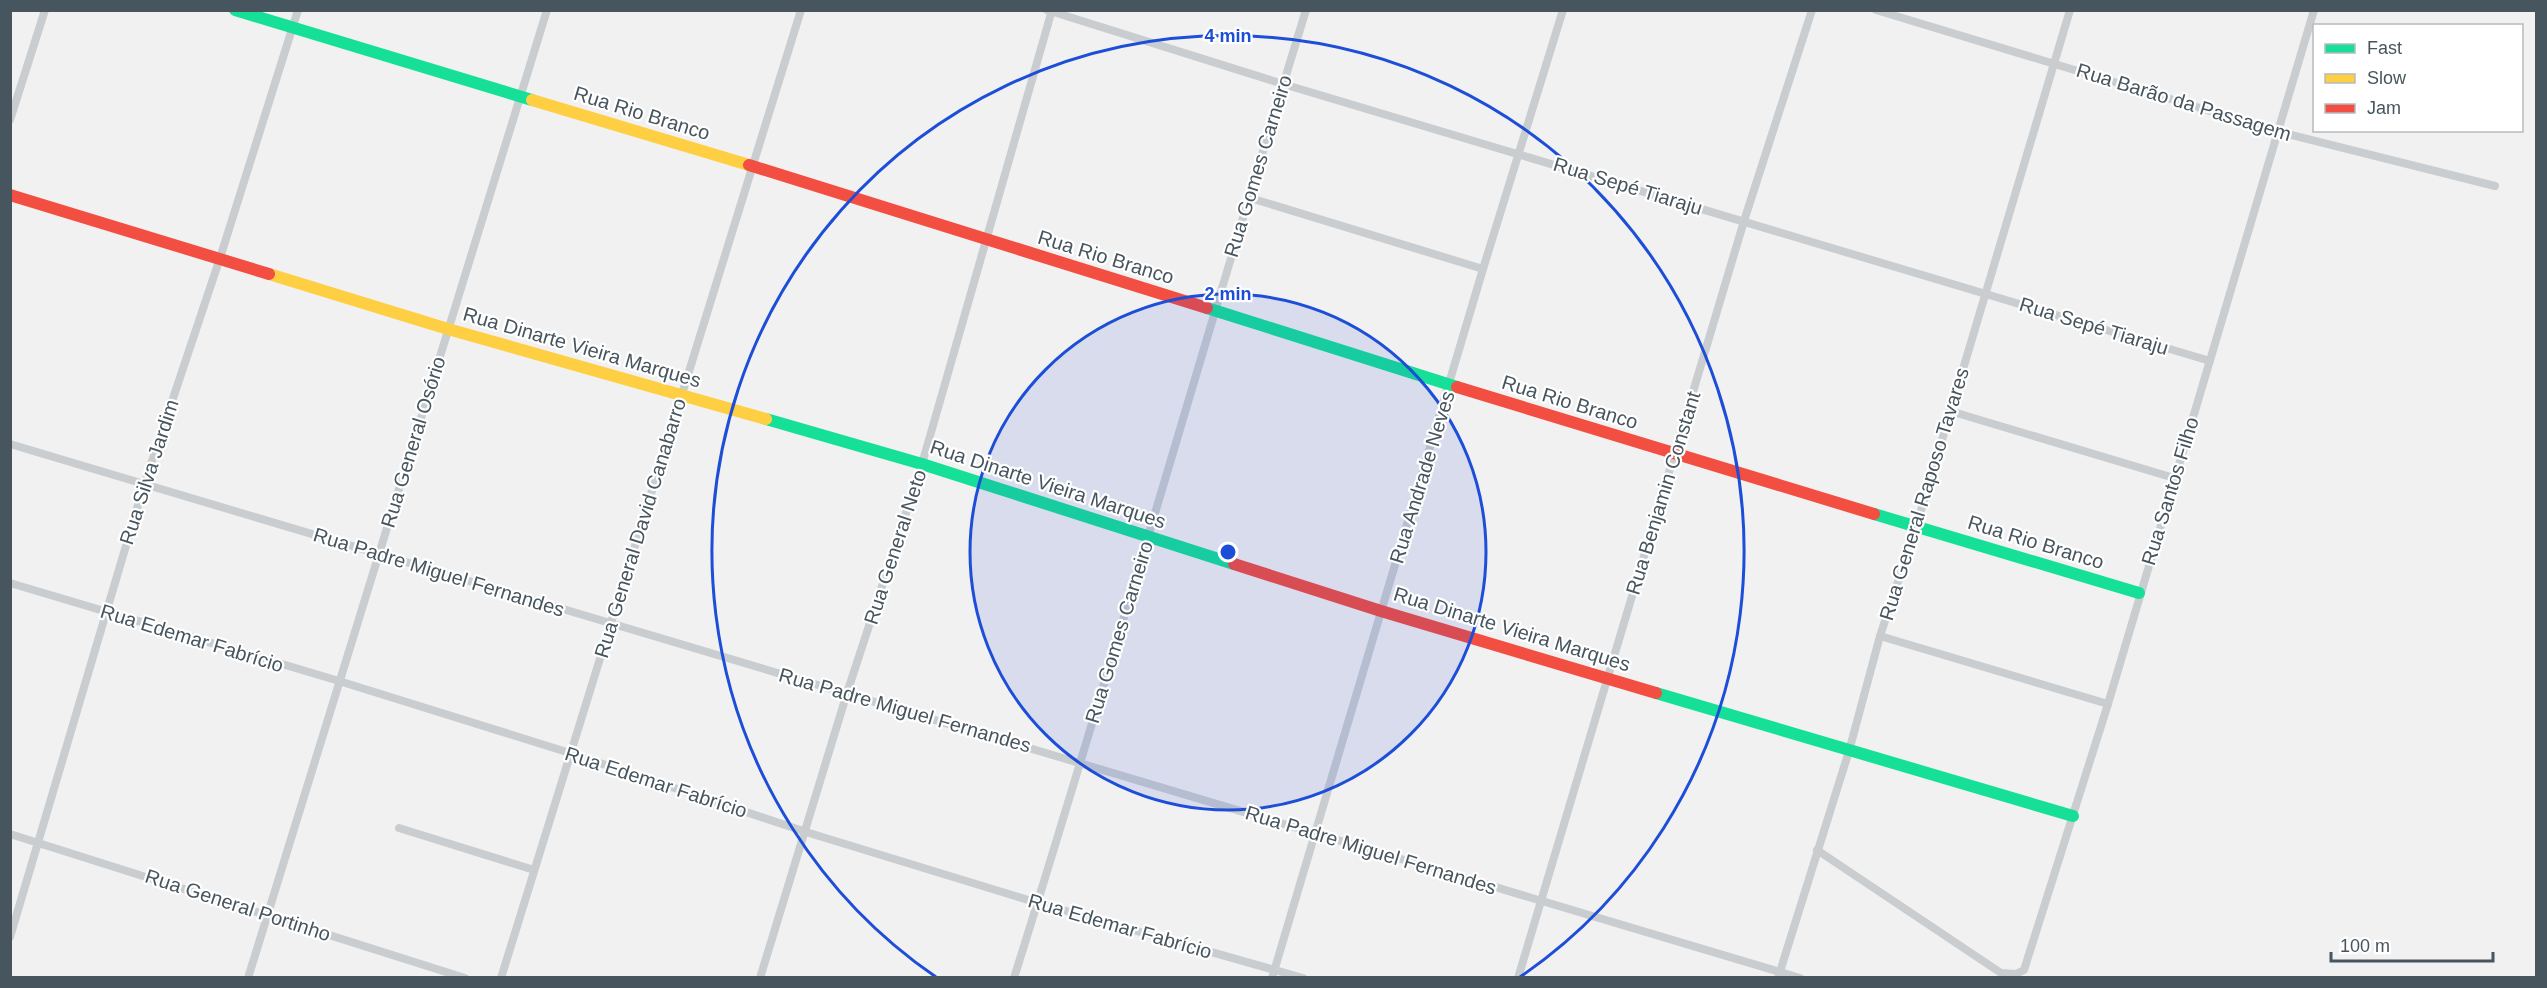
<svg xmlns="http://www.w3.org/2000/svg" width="2547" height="988" viewBox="0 0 2547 988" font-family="Arial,sans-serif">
  <rect width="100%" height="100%" fill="#f2f1f1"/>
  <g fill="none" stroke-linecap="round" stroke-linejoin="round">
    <g stroke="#cacdd0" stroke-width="8">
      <path d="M 1047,10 L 1283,84 L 2210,361"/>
      <path d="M 1876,10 L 2276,131 L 2495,186"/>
      <path d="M 10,120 L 45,10"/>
      <path d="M 1247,197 L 1483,269"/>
      <path d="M 1950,411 L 2174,478"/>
      <path d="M 10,444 L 1800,978"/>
      <path d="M 10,583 L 339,681 L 570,753 L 806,832 L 1038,903 L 1303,978"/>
      <path d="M 1880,636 L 2108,704"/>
      <path d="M 399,828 L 534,870"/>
      <path d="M 10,834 L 465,978"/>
      <path d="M 1817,850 L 2001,973 L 2016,974 L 2024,970 L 2108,704 L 2314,10"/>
      <path d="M 10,937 L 144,485 L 220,258 L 298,10"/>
      <path d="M 248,978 L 547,10"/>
      <path d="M 501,978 L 801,10"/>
      <path d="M 760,978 L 847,693 L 922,464 L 1052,10"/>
      <path d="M 1014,978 C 1115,656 1207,332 1306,10"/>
      <path d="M 1272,978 L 1483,269 L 1563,10"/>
      <path d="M 1518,978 L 1744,221 L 1812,10"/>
      <path d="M 1778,978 L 1849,751 L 1880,636 L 1916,527 L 2070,10"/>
    </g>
    <g stroke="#16e098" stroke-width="12">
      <path d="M 235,10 L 532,100"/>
      <path d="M 1207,308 L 1457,387"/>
      <path d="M 766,419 L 922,464 L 1234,564"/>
      <path d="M 1874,514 L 2139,593"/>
      <path d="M 1656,693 L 2073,816"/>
    </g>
    <g stroke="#ffcf43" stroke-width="12">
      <path d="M 532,100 L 749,165"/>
      <path d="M 269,274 L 448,329 L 766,419"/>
    </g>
    <g stroke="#f24e42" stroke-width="12">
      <path d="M 749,165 L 1207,308"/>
      <path d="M 10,195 L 269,274"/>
      <path d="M 1457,387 L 1874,514"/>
      <path d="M 1234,564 L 1381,611 L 1656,693"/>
    </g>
  </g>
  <circle cx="1228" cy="552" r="258" fill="#1d4ed8" fill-opacity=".12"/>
  <g fill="none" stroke="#1d4ed8" stroke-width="3">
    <circle cx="1228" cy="552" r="258"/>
    <path d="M936 977A516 516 0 1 1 1520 977"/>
  </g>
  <g text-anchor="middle" stroke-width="4.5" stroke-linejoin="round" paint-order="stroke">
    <g font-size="20" fill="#47555f" stroke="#fff">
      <text transform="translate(2184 102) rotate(17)" y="7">Rua Barão da Passagem</text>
      <text transform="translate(642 113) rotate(17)" y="7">Rua Rio Branco</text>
      <text transform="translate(1258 166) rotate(-73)" y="7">Rua Gomes Carneiro</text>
      <text transform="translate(1628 186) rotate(17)" y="7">Rua Sepé Tiaraju</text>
      <text transform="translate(1106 257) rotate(17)" y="7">Rua Rio Branco</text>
      <text transform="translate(2094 326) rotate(17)" y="7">Rua Sepé Tiaraju</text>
      <text transform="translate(582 347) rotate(16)" y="7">Rua Dinarte Vieira Marques</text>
      <text transform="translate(1570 402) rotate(17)" y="7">Rua Rio Branco</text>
      <text transform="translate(413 442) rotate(-73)" y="7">Rua General Osório</text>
      <text transform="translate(149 472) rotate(-72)" y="7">Rua Silva Jardim</text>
      <text transform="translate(1422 477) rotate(-73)" y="7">Rua Andrade Neves</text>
      <text transform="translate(1048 484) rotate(18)" y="7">Rua Dinarte Vieira Marques</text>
      <text transform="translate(2170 491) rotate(-73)" y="7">Rua Santos Filho</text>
      <text transform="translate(1663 493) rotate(-73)" y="7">Rua Benjamin Constant</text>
      <text transform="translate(1924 494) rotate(-73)" y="7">Rua General Raposo Tavares</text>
      <text transform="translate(640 528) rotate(-73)" y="7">Rua General David Canabarro</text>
      <text transform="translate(2036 542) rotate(17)" y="7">Rua Rio Branco</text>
      <text transform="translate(895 547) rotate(-72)" y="7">Rua General Neto</text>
      <text transform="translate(439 572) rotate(17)" y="7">Rua Padre Miguel Fernandes</text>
      <text transform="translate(1512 629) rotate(17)" y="7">Rua Dinarte Vieira Marques</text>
      <text transform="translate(1119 632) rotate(-73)" y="7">Rua Gomes Carneiro</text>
      <text transform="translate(192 638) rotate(17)" y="7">Rua Edemar Fabrício</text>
      <text transform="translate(905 710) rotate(16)" y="7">Rua Padre Miguel Fernandes</text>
      <text transform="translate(656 782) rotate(18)" y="7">Rua Edemar Fabrício</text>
      <text transform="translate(1371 850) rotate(17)" y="7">Rua Padre Miguel Fernandes</text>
      <text transform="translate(238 905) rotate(18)" y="7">Rua General Portinho</text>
      <text transform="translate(1120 926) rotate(16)" y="7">Rua Edemar Fabrício</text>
    </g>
  </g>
  <circle cx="1228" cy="552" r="9" fill="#1d4ed8" stroke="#fff" stroke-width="3"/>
  <g font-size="18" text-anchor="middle" font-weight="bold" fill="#1d4ed8" stroke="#fff" stroke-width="4.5" stroke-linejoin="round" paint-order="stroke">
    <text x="1228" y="42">4 min</text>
    <text x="1228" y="300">2 min</text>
  </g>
  <rect width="2547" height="988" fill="none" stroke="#47555f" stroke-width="24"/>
  <rect x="2313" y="24" width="210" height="108" fill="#ffffff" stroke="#b5bbbf" stroke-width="1.5"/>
  <rect x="2325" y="44" width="30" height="9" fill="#16e098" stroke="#b5bbbf" stroke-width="1.5"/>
  <text x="2367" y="54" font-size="18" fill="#47555f">Fast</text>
  <rect x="2325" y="74" width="30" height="9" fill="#ffcf43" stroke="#b5bbbf" stroke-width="1.5"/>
  <text x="2367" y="84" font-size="18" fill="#47555f">Slow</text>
  <rect x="2325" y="104" width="30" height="9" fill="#f24e42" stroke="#b5bbbf" stroke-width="1.5"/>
  <text x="2367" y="114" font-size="18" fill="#47555f">Jam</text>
  <path d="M2331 952v9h162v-9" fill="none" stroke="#47555f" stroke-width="3"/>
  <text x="2340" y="952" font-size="18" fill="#47555f" stroke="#ffffff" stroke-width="4.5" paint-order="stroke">100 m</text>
</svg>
